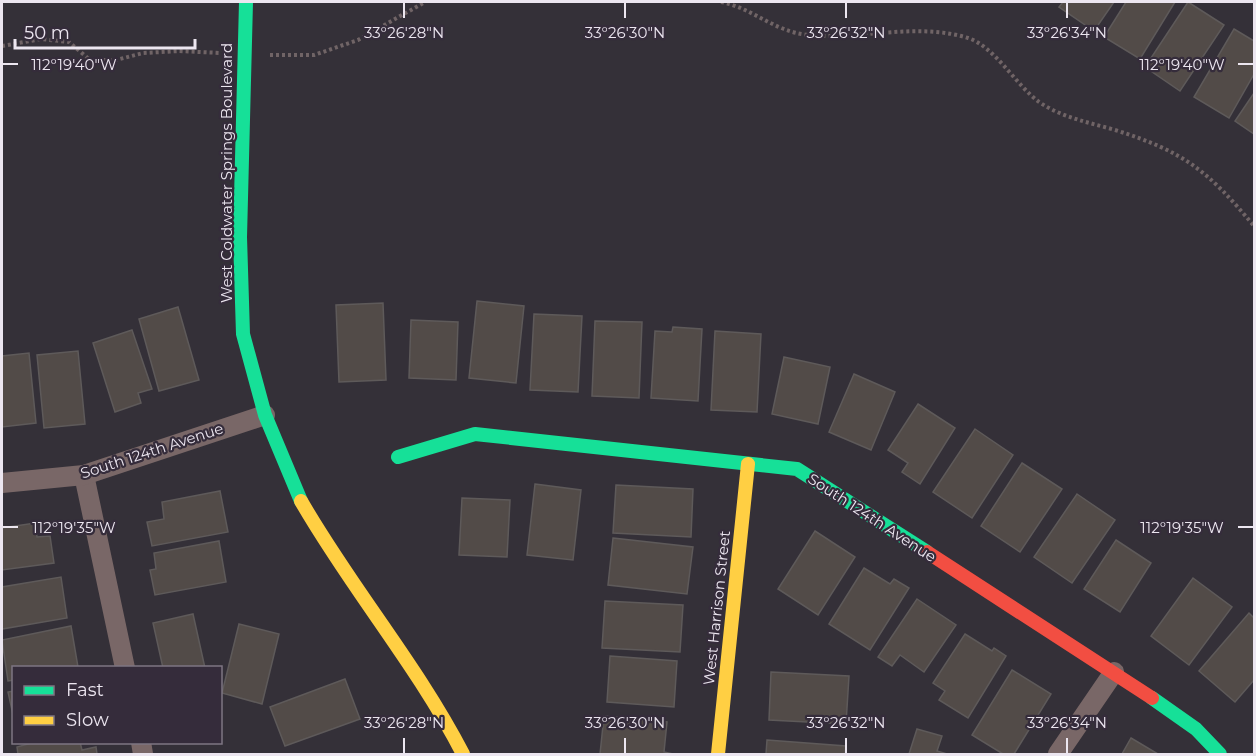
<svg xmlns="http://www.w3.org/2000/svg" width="1256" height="756" viewBox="0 0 1256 756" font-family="Montserrat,sans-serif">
  <rect width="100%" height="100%" fill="#343038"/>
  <g fill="#524b48" stroke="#5e5a5a" stroke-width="1.5">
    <path d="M 1063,2 L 1114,2 L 1094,31 L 1059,7 Z"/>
    <path d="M 1126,2 L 1175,2 L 1140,59 L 1104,37 Z"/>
    <path d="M 1188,2 L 1224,25 L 1180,91 L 1145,67 Z"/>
    <path d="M 1234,29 L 1254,41 L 1254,74 L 1229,118 L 1194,97 Z"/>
    <path d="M 1254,93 L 1254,134 L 1235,121 Z"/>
    <path d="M 477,301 L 524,306 L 516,383 L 469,378 Z"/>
    <path d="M 383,303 L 386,380 L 339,382 L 336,305 Z"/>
    <path d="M 178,307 L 199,380 L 159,391 L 139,319 Z"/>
    <path d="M 534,314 L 582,316 L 578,392 L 530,390 Z"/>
    <path d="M 411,320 L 458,322 L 456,380 L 409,378 Z"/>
    <path d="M 595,321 L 642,322 L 639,398 L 592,396 Z"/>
    <path d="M 673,327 L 702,329 L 698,401 L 651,398 L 655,331 L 672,332 Z"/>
    <path d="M 132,330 L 152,389 L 138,393 L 141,403 L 115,412 L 93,343 Z"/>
    <path d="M 715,331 L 761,334 L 757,412 L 711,410 Z"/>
    <path d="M 78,351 L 85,424 L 44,428 L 37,355 Z"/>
    <path d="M 29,353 L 36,423 L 2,427 L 2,356 Z"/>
    <path d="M 784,357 L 830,367 L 818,424 L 772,414 Z"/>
    <path d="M 854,374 L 895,392 L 871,450 L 829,432 Z"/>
    <path d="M 918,404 L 955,428 L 920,484 L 902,472 L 908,463 L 888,450 Z"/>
    <path d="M 975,429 L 1013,455 L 972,518 L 933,492 Z"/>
    <path d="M 1022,463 L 1062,489 L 1020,552 L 981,526 Z"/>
    <path d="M 535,484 L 581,490 L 573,560 L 527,555 Z"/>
    <path d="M 616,485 L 693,489 L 691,537 L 613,533 Z"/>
    <path d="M 220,491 L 228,532 L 152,546 L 147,522 L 164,519 L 162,502 Z"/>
    <path d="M 1077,494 L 1115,520 L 1072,583 L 1034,557 Z"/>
    <path d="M 462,498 L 510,500 L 507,557 L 459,555 Z"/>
    <path d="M 35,523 L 37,537 L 50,536 L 54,563 L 2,570 L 2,528 Z"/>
    <path d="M 815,531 L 855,557 L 818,615 L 778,589 Z"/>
    <path d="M 613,538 L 693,547 L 687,594 L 608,585 Z"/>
    <path d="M 1116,540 L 1151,563 L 1120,612 L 1084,589 Z"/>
    <path d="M 219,541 L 226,582 L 155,595 L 150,570 L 156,569 L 154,553 Z"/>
    <path d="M 864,568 L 890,584 L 894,579 L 909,588 L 870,650 L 829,624 Z"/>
    <path d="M 61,577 L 67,618 L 2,629 L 2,587 Z"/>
    <path d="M 1193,578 L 1232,607 L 1189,665 L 1151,636 Z"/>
    <path d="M 917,599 L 956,625 L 924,672 L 900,655 L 892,666 L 878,657 Z"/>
    <path d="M 605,601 L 683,605 L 680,652 L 602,648 Z"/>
    <path d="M 1249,613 L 1254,618 L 1254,680 L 1235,702 L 1199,671 Z"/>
    <path d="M 193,614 L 205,668 L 163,668 L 153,623 Z"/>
    <path d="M 239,624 L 279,634 L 262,704 L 222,693 Z"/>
    <path d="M 71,626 L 78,667 L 14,668 L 14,680 L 8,681 L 2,640 Z"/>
    <path d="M 965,634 L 992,651 L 994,648 L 1006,656 L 968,718 L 939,700 L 945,691 L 933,683 Z"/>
    <path d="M 610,656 L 677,661 L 674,707 L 607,702 Z"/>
    <path d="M 1012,670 L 1051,694 L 1014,754 L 1003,754 L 972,735 Z"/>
    <path d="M 771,672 L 849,676 L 846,724 L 769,720 Z"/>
    <path d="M 345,679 L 360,719 L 285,746 L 270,707 Z"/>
    <path d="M 14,691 L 14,719 L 8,692 Z"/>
    <path d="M 604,716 L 667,722 L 664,752 L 673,754 L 600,754 Z"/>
    <path d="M 917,729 L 942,736 L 937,751 L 947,754 L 909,754 Z"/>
    <path d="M 1131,738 L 1158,754 L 1122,754 Z"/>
    <path d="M 767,740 L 846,746 L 845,754 L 766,754 Z"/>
    <path d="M 35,742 L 80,742 L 82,750 L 96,747 L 97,754 L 18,754 L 17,747 Z"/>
  </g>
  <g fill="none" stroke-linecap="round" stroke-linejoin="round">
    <g stroke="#706466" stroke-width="4" stroke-dasharray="3 3" stroke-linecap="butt">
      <path d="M 721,2 C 753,8 774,32 809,35 C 862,40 917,22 968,38 C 994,46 1016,85 1039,102 C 1063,118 1088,122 1115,130 C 1185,152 1208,171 1254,226"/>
      <path d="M 2,46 L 41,39 L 69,42 L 90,60 L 116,60 L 143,53 L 179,51 L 221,53"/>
      <path d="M 270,55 L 314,55 L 358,40 L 425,2"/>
    </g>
    <g stroke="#796767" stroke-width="20">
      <path d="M 84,475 L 125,668"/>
      <path d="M 2,483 L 84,475 L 265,415"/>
      <path d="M 141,742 L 143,754"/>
      <path d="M 1058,754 L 1114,672"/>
    </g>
    <g stroke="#16e098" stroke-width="14">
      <path d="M 246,2 L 240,237 L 243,334 L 265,415 L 301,501"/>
      <path d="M 398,457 L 475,434 L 797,469 L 927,552"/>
      <path d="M 1152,698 L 1196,729 L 1220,754"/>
    </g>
    <g stroke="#ffcf43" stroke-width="14">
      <path d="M 301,501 C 351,588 417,665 463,754"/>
      <path d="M 718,754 L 748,464"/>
    </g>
    <path stroke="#f24e42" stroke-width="14" d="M 927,552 L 1152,698"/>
  </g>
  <path fill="none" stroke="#ece6f0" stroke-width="2" d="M 404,3 L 404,18M 625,3 L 625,18M 846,3 L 846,18M 1067,3 L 1067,18M 3,64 L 18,64M 1238,64 L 1253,64M 3,527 L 18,527M 1238,527 L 1253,527M 404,738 L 404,753M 625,738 L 625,753M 846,738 L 846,753M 1067,738 L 1067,753"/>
  <g text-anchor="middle" stroke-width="4.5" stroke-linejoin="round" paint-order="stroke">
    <g font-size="15" fill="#ece6f0" stroke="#352c3b">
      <text transform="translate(227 173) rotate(-90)" y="5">West Coldwater Springs Boulevard</text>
      <text transform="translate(152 451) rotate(-18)" y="5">South 124th Avenue</text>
      <text transform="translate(872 518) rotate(33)" y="5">South 124th Avenue</text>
      <text transform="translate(717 608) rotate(-84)" y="5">West Harrison Street</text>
    </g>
  </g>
  <g font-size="15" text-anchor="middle" fill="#ece6f0" stroke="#352c3b" stroke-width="4.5" stroke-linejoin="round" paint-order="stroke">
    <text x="404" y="38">33°26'28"N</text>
    <text x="625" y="38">33°26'30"N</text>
    <text x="846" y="38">33°26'32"N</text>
    <text x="1067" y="38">33°26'34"N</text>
    <text x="1182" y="70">112°19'40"W</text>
    <text x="74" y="70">112°19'40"W</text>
    <text x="1182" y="533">112°19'35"W</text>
    <text x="74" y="533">112°19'35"W</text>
    <text x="404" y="728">33°26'28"N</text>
    <text x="625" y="728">33°26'30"N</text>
    <text x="846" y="728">33°26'32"N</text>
    <text x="1067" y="728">33°26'34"N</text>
  </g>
  <rect width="1256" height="756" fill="none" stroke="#ece6f0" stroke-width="6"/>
  <rect x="12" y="666" width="210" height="78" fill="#352c3b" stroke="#7e7683" stroke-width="1.5"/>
  <rect x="24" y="686" width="30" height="9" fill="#16e098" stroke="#7e7683" stroke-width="1.5"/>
  <text x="66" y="696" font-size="18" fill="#ece6f0">Fast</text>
  <rect x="24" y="716" width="30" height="9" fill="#ffcf43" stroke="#7e7683" stroke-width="1.5"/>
  <text x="66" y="726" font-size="18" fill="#ece6f0">Slow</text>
  <path d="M15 39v9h180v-9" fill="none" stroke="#ece6f0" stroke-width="3"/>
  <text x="24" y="39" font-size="18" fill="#ece6f0" stroke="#352c3b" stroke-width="4.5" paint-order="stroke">50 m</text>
</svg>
